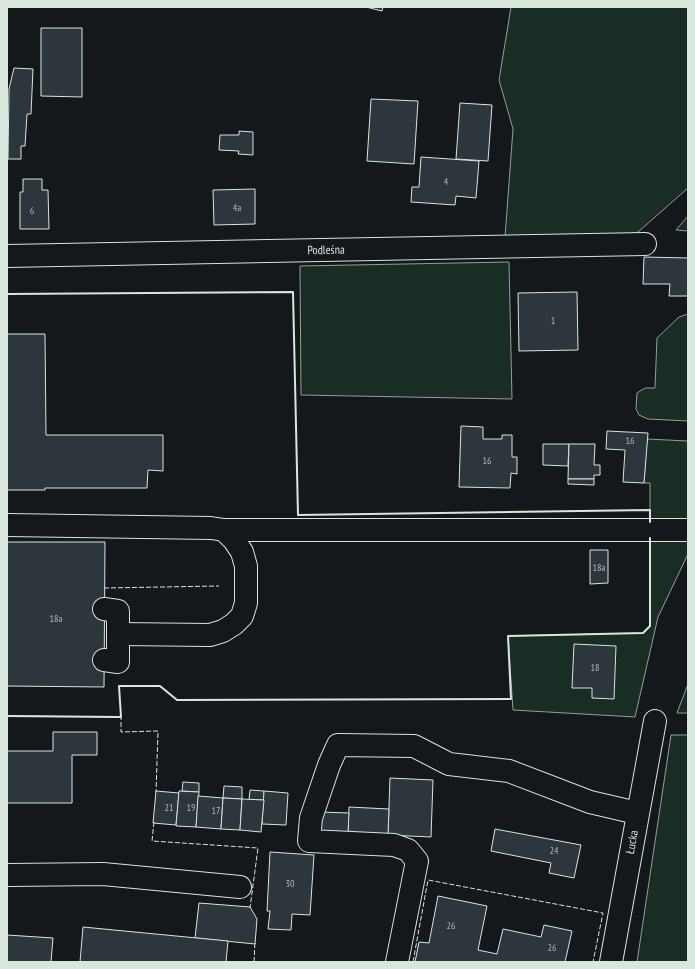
<svg xmlns="http://www.w3.org/2000/svg" width="695" height="969" viewBox="0 0 695 969" font-family="'PT Sans Narrow',sans-serif">
  <rect width="100%" height="100%" fill="#14181c"/>
  <g fill="#1a2d24" stroke="#939e99">
    <path d="M 511,7 L 688,7 L 688,188 L 638,232 L 628,235 L 505,237 L 513,129 L 499,80 Z"/>
    <path d="M 688,216 L 688,231 L 676,230 Z"/>
    <path d="M 509,262 L 512,399 L 301,395 L 300,266 Z"/>
    <path d="M 688,314 L 688,421 L 648,419 L 639,415 L 636,409 L 637,393 L 645,388 L 655,388 L 657,338 L 679,317 Z"/>
    <path d="M 647,439 L 688,441 L 688,554 L 658,617 L 635,717 L 513,710 L 508,636 L 643,633 L 650,626 L 650,483 L 644,483 Z"/>
    <path d="M 688,684 L 688,713 L 677,713 Z"/>
    <path d="M 671,735 L 688,735 L 688,962 L 637,962 Z"/>
  </g>
  <g fill="#2c363c" stroke="#d8e6dc">
    <path d="M 366,7 L 383,7 L 382,11 Z"/>
    <path d="M 41,28 L 82,28 L 82,97 L 41,96 Z"/>
    <path d="M 14,68 L 33,69 L 31,114 L 27,114 L 25,146 L 21,146 L 21,159 L 8,159 L 9,89 Z"/>
    <path d="M 371,99 L 418,101 L 414,164 L 367,161 Z"/>
    <path d="M 460,103 L 492,105 L 488,161 L 456,159 Z"/>
    <path d="M 239,131 L 253,132 L 253,155 L 238,154 L 239,151 L 219,150 L 220,135 L 239,135 Z"/>
    <path d="M 421,157 L 479,161 L 476,198 L 456,196 L 455,205 L 411,202 L 412,187 L 419,187 Z"/>
    <path d="M 23,179 L 42,179 L 42,190 L 48,190 L 49,229 L 20,229 L 20,192 L 23,192 Z"/>
    <path d="M 255,189 L 255,224 L 214,225 L 213,190 Z"/>
    <path d="M 644,257 L 688,258 L 688,296 L 669,296 L 670,284 L 643,284 Z"/>
    <path d="M 577,292 L 578,350 L 519,351 L 518,293 Z"/>
    <path d="M 7,334 L 45,334 L 46,435 L 163,435 L 163,471 L 148,470 L 147,488 L 45,488 L 45,490 L 7,490 Z"/>
    <path d="M 461,426 L 483,427 L 483,439 L 502,439 L 502,435 L 512,435 L 512,457 L 517,457 L 517,474 L 511,473 L 510,488 L 459,487 Z"/>
    <path d="M 607,431 L 648,433 L 644,483 L 623,482 L 625,450 L 606,449 Z"/>
    <path d="M 543,444 L 569,444 L 568,466 L 543,465 Z"/>
    <path d="M 569,444 L 595,444 L 594,465 L 600,465 L 600,475 L 594,475 L 594,479 L 568,479 Z"/>
    <path d="M 568,479 L 594,479 L 594,485 L 568,484 Z"/>
    <path d="M 7,542 L 105,542 L 104,687 L 7,686 Z"/>
    <path d="M 590,550 L 608,550 L 608,583 L 590,584 Z"/>
    <path d="M 574,644 L 616,646 L 614,699 L 592,698 L 592,688 L 572,688 Z"/>
    <path d="M 53,732 L 97,732 L 97,755 L 72,755 L 72,803 L 7,803 L 7,751 L 53,751 Z"/>
    <path d="M 390,778 L 433,780 L 431,837 L 388,835 Z"/>
    <path d="M 183,782 L 199,783 L 199,792 L 182,791 Z"/>
    <path d="M 224,786 L 242,787 L 242,799 L 223,798 Z"/>
    <path d="M 250,790 L 264,791 L 264,800 L 249,800 Z"/>
    <path d="M 156,791 L 179,793 L 176,825 L 153,823 Z"/>
    <path d="M 179,791 L 199,792 L 196,827 L 176,826 Z"/>
    <path d="M 264,791 L 288,793 L 286,825 L 262,824 Z"/>
    <path d="M 198,796 L 223,798 L 221,829 L 196,827 Z"/>
    <path d="M 223,798 L 242,799 L 240,830 L 221,829 Z"/>
    <path d="M 242,799 L 264,800 L 261,832 L 240,830 Z"/>
    <path d="M 349,807 L 389,809 L 388,835 L 348,833 Z"/>
    <path d="M 320,812 L 349,813 L 348,833 L 320,832 Z"/>
    <path d="M 495,829 L 581,845 L 574,878 L 549,873 L 551,863 L 491,851 Z"/>
    <path d="M 270,852 L 314,855 L 310,915 L 292,914 L 291,930 L 268,929 L 270,911 L 267,911 Z"/>
    <path d="M 438,896 L 487,906 L 478,950 L 497,954 L 503,929 L 541,937 L 544,925 L 572,931 L 565,962 L 415,962 L 419,942 L 429,943 Z"/>
    <path d="M 199,903 L 250,907 L 257,919 L 255,944 L 195,938 Z"/>
    <path d="M 83,927 L 228,941 L 226,962 L 80,962 Z"/>
    <path d="M 7,935 L 53,938 L 51,962 L 7,962 Z"/>
  </g>
  <g fill="none" stroke-linecap="round" stroke-linejoin="round">
    <defs>
      <g id="minor">
        <path d="M 7,256 L 645,244"/>
        <path d="M 7,525 L 211,528 L 224,530 L 234,540 L 242,552 L 246,566 L 246,603 L 242,616 L 234,624 L 223,631 L 210,635 L 118,634"/>
        <path d="M 224,530 L 688,530"/>
        <path d="M 104,660 L 118,662 L 118,611 L 104,609"/>
        <path d="M 7,875 L 103,874 L 240,887"/>
        <path d="M 397,962 L 417,861 L 408,850 L 394,845 L 309,841 L 311,818 L 329,765 L 338,745 L 414,746 L 449,764 L 509,771 L 590,802 L 637,813"/>
        <path d="M 611,962 L 655,721"/>
      </g>
    </defs>
    <use href="#minor" stroke="#d8e6dc" stroke-width="24"/>
    <use href="#minor" stroke="#14181c" stroke-width="22"/>
    <g stroke="#d8e6dc" stroke-width="1" stroke-dasharray="5 2" stroke-linecap="butt">
      <path d="M 104,588 L 219,586"/>
      <path d="M 7,716 L 121,717 L 121,732 L 158,731 L 156,792"/>
      <path d="M 154,822 L 152,841 L 258,848 L 250,908"/>
      <path d="M 254,962 L 255,942"/>
      <path d="M 413,962 L 428,880 L 603,913 L 593,962"/>
    </g>
    <g stroke="#d8e6dc" stroke-width="2">
      <path d="M 7,294 L 293,292 L 298,515 L 650,510 L 650,522"/>
      <path d="M 7,716 L 121,717 L 119,686 L 160,686 L 177,700 L 511,699 L 508,636 L 643,633 L 650,626 L 650,538"/>
    </g>
  </g>
  <g text-anchor="middle" stroke-width="3" stroke-linejoin="round" paint-order="stroke">
    <g font-size="10" fill="#adbab4">
      <text x="446" y="185">4</text>
      <text x="237" y="211">4a</text>
      <text x="32" y="214">6</text>
      <text x="553" y="324">1</text>
      <text x="630" y="444">16</text>
      <text x="487" y="464">16</text>
      <text x="599" y="571">18a</text>
      <text x="56" y="622">18a</text>
      <text x="595" y="671">18</text>
      <text x="169" y="811">21</text>
      <text x="191" y="811">19</text>
      <text x="216" y="814">17</text>
      <text x="554" y="854">24</text>
      <text x="290" y="887">30</text>
      <text x="451" y="929">26</text>
      <text x="552" y="951">26</text>
    </g>
    <g font-size="12" fill="#d8e6dc" stroke="#14181c">
      <text transform="translate(326 250) rotate(-1)" y="4">Podleśna</text>
      <text transform="translate(632 842) rotate(-80)" y="4">Łucka</text>
    </g>
  </g>
  <rect width="695" height="969" fill="none" stroke="#d8e6dc" stroke-width="16"/>
</svg>
